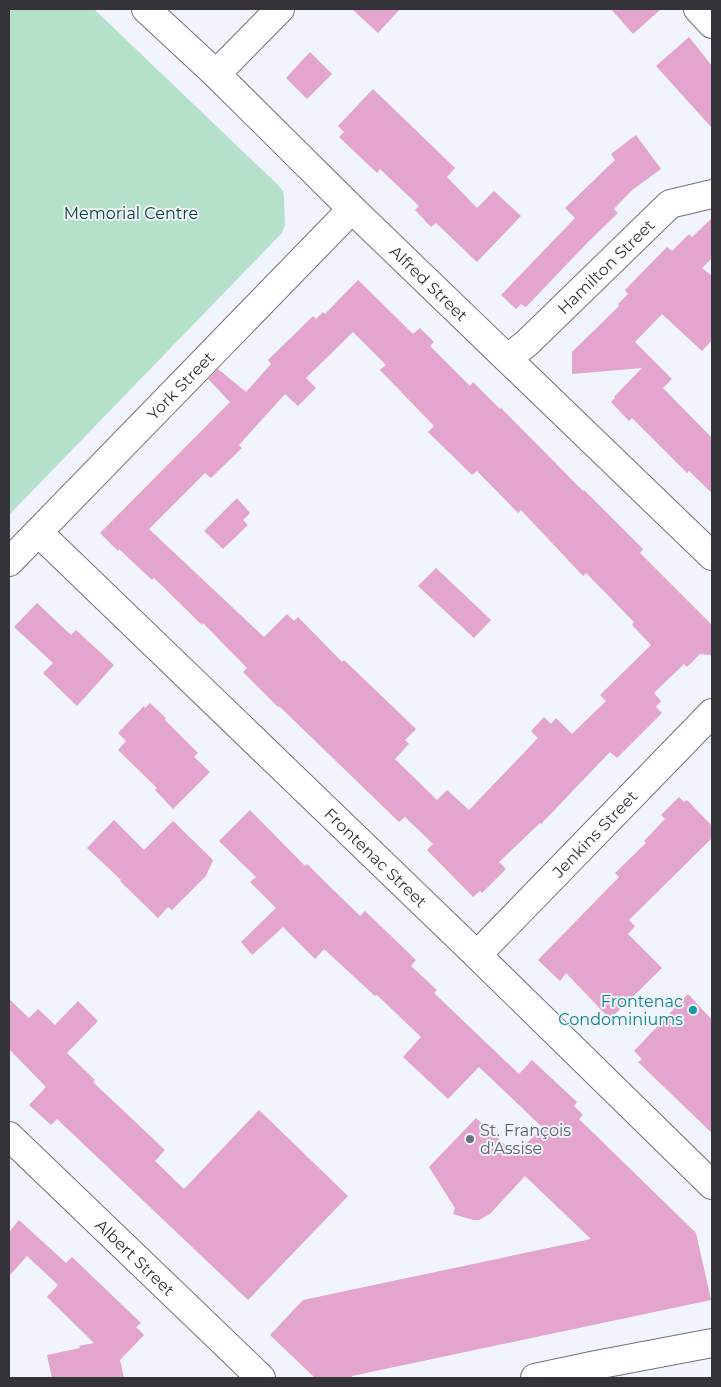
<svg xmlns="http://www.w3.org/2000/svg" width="721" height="1387" viewBox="0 0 721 1387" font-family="Montserrat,sans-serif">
  <rect width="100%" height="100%" fill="#f1f4fd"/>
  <path fill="#b5e0c9" d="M 9,9 L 94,9 L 276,183 L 283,191 L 284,199 L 285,225 L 282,233 L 9,515 Z"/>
  <g fill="#e3a4cd" fill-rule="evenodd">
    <path d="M 352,9 L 400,9 L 378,33 Z"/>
    <path d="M 611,9 L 661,9 L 633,34 Z"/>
    <path d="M 689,37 L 712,66 L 712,128 L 656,66 Z"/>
    <path d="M 310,52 L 332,74 L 307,99 L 286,78 Z"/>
    <path d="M 373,89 L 455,168 L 447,177 L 477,208 L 494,191 L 521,216 L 477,262 L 436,223 L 431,227 L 415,210 L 419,206 L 380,169 L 377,173 L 339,137 L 344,132 L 338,126 Z"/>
    <path d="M 636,135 L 661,169 L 631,191 L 614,209 L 618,213 L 588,242 L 526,307 L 521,304 L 516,309 L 501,295 L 575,218 L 565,208 L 615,160 L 611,154 Z"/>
    <path d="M 712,218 L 712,258 L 702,268 L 712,276 L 712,340 L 702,351 L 662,314 L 635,342 L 672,379 L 663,388 L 712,438 L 712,493 L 689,471 L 687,473 L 632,418 L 629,421 L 611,402 L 615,398 L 614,397 L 642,368 L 572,374 L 572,352 L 619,306 L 618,304 L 628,294 L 625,290 L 667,247 L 672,251 L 689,234 L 692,237 Z"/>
    <path d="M 358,280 L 413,334 L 420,328 L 434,342 L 430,346 L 470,386 L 473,382 L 500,409 L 501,408 L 583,491 L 584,490 L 643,549 L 640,553 L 712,625 L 712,655 L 700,654 L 687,667 L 684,664 L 654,693 L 661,701 L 656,707 L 662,713 L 617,758 L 610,752 L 541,824 L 540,823 L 499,862 L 506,869 L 482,893 L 480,891 L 473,897 L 427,850 L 433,844 L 405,817 L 399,822 L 279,706 L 278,707 L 243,672 L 247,668 L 203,623 L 202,625 L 154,578 L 152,580 L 119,549 L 118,551 L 100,533 L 230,402 L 208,379 L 218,369 L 246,392 L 271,364 L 268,360 L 313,316 L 316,319 L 323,312 L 325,314 ZM 353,332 L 386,365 L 380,370 L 434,426 L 428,432 L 472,475 L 477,471 L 518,513 L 521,510 L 583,576 L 586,573 L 634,622 L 632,625 L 651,645 L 600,695 L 606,701 L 572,734 L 556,718 L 551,724 L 544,717 L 531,731 L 538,738 L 469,810 L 447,790 L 437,800 L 395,759 L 409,744 L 405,740 L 416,729 L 344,660 L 342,662 L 298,617 L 294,621 L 287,614 L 264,637 L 149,529 L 205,473 L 211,478 L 242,448 L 239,445 L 285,394 L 298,406 L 316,388 L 306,378 Z"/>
    <path d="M 237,498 L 250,513 L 243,520 L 248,525 L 223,549 L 204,531 Z"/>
    <path d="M 436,568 L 491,620 L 474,638 L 418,586 Z"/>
    <path d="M 37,603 L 71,635 L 76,630 L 114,665 L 77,706 L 43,673 L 53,663 L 14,627 Z"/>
    <path d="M 150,703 L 166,718 L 165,720 L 198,753 L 194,757 L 210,772 L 173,809 L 155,790 L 157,788 L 118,750 L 126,741 L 118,733 L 144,706 L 145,708 Z"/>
    <path d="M 679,797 L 684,802 L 687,800 L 712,826 L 712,838 L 629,920 L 635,926 L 628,934 L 662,968 L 610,1019 L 566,973 L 560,981 L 538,960 L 619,877 L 615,873 L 646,843 L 644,841 L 665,819 L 661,815 Z"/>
    <path d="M 250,810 L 305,866 L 307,864 L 360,916 L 365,911 L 416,960 L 411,966 L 437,990 L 434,993 L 519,1074 L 532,1060 L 577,1102 L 574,1106 L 583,1115 L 579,1119 L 696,1233 L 711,1300 L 352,1376 L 352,1378 L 315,1378 L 270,1335 L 303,1300 L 591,1239 L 525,1176 L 490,1214 L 479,1220 L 473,1220 L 453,1214 L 455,1208 L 429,1167 L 476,1118 L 516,1155 L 542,1127 L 479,1067 L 448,1099 L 403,1057 L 421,1037 L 377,995 L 375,996 L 324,949 L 315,959 L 283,927 L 252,955 L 241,942 L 276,908 L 250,882 L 256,877 L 219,841 Z"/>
    <path d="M 114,820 L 144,850 L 173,821 L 213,860 L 206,876 L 172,910 L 168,907 L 158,918 L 120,881 L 121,880 L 87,848 Z"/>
    <path d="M 688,994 L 712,1020 L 712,1133 L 638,1062 L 642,1059 L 634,1051 Z"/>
    <path d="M 9,999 L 29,1018 L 38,1009 L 55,1025 L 78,1001 L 98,1021 L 67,1053 L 95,1080 L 93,1082 L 165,1150 L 155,1161 L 184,1189 L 259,1110 L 348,1196 L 248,1300 L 57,1119 L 51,1125 L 29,1105 L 46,1087 L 9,1049 Z"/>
    <path d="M 19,1220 L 66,1263 L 72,1257 L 141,1323 L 136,1327 L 144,1335 L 120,1360 L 124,1378 L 52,1378 L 47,1355 L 80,1348 L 79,1346 L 94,1343 L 47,1297 L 58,1285 L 27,1256 L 9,1276 L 9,1232 Z"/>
  </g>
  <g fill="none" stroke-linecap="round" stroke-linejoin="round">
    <defs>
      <g id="minor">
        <path d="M 698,9 L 712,24"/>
        <path d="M 216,74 L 280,9"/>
        <path id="s1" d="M 508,358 L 527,343 L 670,204 L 712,194"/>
        <path id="s2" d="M 38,532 L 477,955 L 712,1185"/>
        <path id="s3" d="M 9,562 L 352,209"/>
        <path id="s4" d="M 477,955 L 712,713"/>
      </g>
      <g id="tertiary">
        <path id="s5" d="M 146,9 L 216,74 L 352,209 L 712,556"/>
        <path id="s6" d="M 9,1136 L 261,1378"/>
      </g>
      <path id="secondary" d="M 535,1378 L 596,1365 L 712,1343"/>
    </defs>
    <use href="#minor" stroke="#71737b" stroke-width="30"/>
    <use href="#tertiary" stroke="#71737b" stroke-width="30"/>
    <use href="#secondary" stroke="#71737b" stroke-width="30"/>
    <use href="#minor" stroke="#fff" stroke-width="28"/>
    <use href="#tertiary" stroke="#fff" stroke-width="28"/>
    <use href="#secondary" stroke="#fff" stroke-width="28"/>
  </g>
  <circle fill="#0f9aa8" stroke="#f1f4fd" stroke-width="2" cx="693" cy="1010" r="5"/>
  <circle fill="#6b7280" stroke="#f1f4fd" stroke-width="2" cx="470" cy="1139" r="5"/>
  <g text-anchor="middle" stroke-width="4" stroke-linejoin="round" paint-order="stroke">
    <g font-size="16" fill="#06442d" stroke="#f1f4fd">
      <text x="131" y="219">Memorial Centre</text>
    </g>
    <g font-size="16" fill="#343438" stroke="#f1f4fd">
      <text dy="6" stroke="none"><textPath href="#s1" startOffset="134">Hamilton Street</textPath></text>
      <text dy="6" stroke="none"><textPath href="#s5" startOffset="394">Alfred Street</textPath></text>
      <text dy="6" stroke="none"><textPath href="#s3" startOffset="246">York Street</textPath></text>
      <text dy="6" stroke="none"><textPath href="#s4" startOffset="169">Jenkins Street</textPath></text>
      <text dy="6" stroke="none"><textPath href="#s2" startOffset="469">Frontenac Street</textPath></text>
      <text dy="6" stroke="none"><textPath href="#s6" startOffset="175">Albert Street</textPath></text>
    </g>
    <g font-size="16" fill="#0d838f" stroke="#f1f4fd" text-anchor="end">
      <text x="683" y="1007">Frontenac<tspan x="683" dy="18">Condominiums</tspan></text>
    </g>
    <g font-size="16" fill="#5b616d" stroke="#f1f4fd" text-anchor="start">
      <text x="480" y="1136">St. François<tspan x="480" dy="18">d'Assise</tspan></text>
    </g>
  </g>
  <rect width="721" height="1387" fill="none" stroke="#343438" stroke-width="20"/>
</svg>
